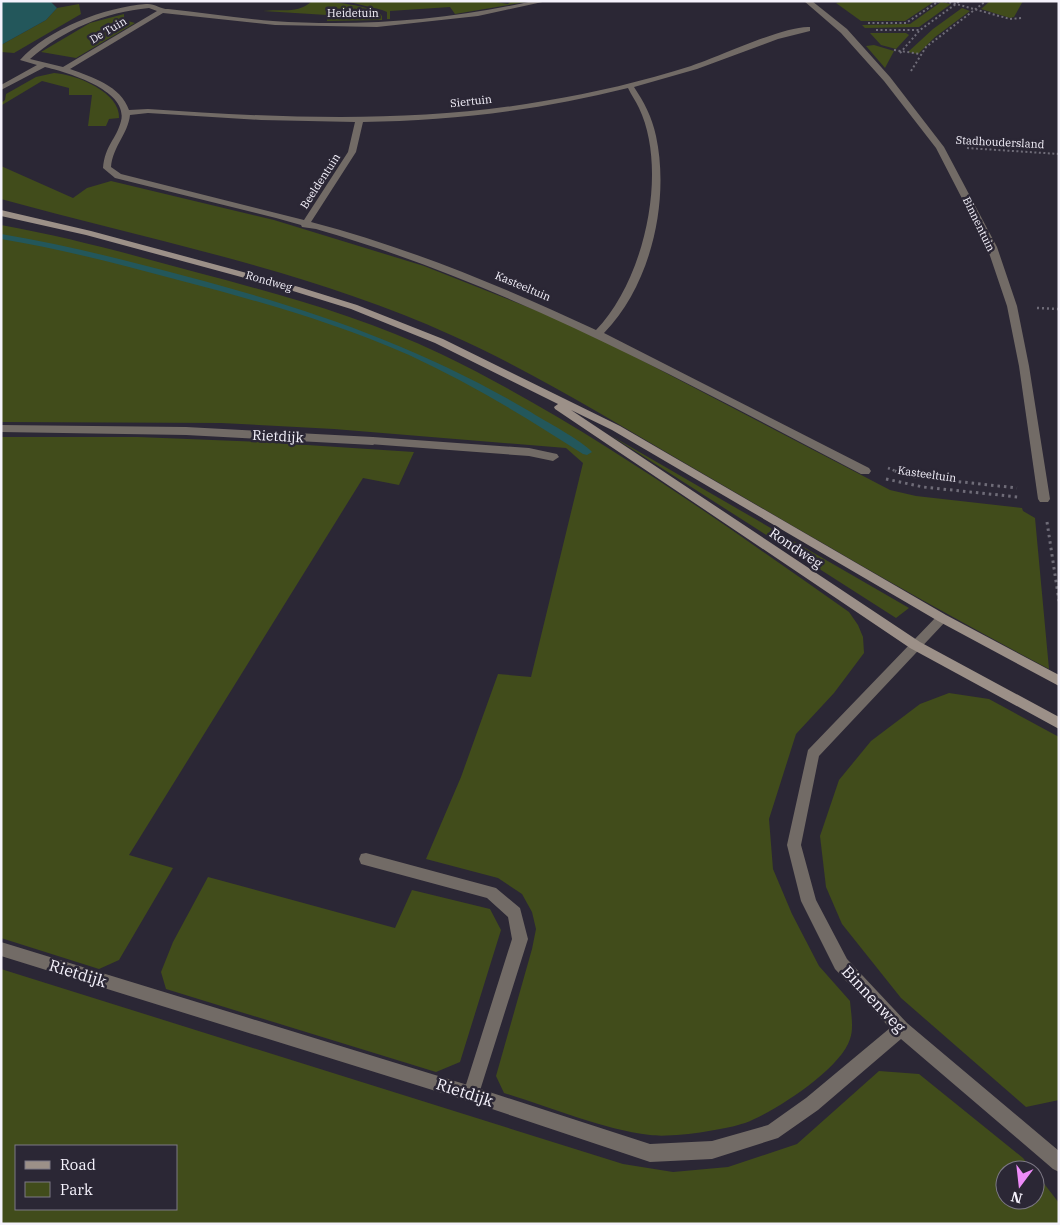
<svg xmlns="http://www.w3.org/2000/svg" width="1060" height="1225" viewBox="0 0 1060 1225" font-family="'IBM Plex Serif',serif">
  <rect width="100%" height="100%" fill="#2b2735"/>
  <g fill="#414c1b" fill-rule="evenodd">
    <path d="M 312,1 C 326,1 375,5 382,16 L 382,20 L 327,21 L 327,15 L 263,11 C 281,8 297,15 312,1 Z"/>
    <path d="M 345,1 L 490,1 L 508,4 L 511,1 L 532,1 L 455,14 L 450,7 L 390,11 L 390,19 L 387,19 L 387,12 L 382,10 Z"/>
    <path d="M 844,1 L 935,1 L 905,21 L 861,21 L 836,3 Z"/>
    <path d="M 990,1 L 1023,1 L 1014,17 L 1010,18 L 981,9 Z"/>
    <path d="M 941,2 L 951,4 L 919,27 L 865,28 L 862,25 L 910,24 Z"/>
    <path d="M 79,4 L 81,14 L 14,53 L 1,52 L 1,45 L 46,20 L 57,8 Z"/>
    <path d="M 962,8 L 970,11 L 935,37 L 918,54 L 908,52 L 933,29 Z"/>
    <path d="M 124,14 L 124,20 L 135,23 L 76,58 L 41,52 L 90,23 Z"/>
    <path d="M 870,33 L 906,33 L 909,35 L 896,49 L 881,45 Z"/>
    <path d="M 874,45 L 894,51 L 885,68 L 866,46 Z"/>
    <path d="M 54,73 C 76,74 121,93 119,118 L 109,119 L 106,126 L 88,126 L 92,95 L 69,95 L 69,88 L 42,81 L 2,105 L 1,120 L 1,103 L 5,100 L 6,94 L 36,77 Z"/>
    <path d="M 1,166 L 73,198 L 87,188 L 111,181 L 274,220 L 424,266 L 578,327 L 890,490 L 916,496 L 1022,508 L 1023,511 L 1035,518 L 1049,669 C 927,605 809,535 690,466 C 611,420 534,372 451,335 C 311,271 150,240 1,199 Z"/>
    <path d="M 1,225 C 68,237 133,255 199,273 C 282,295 363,317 441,354 C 584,423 719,521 849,612 L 858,625 L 863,637 L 864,653 L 834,693 L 796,734 L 769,819 L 773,869 L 792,914 L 819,966 L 850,1001 C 851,1013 854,1028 850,1039 C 841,1069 773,1113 745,1123 C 724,1130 672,1138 650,1135 C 601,1129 551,1107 504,1093 L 496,1076 L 532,949 L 536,929 L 532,912 L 522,894 L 498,878 L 426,859 L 461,777 L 498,674 L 531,677 L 583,463 L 566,448 L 334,429 L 221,423 L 1,422 Z"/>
    <path d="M 610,435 L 909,608 L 896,618 Z"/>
    <path d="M 1,437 L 138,437 L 261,442 L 414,452 L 399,485 L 363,478 L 129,855 L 173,868 L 119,960 L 99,969 L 1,938 Z"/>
    <path d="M 949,693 L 989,699 L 1059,737 L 1059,1100 L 1026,1107 L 901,998 L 842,924 L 826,887 L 820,836 L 839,780 L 871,741 L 920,704 Z"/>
    <path d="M 208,877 L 395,928 L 412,890 L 490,909 L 501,930 L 460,1062 L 436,1072 L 166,989 L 161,972 L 173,942 Z"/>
    <path d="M 1,969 L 623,1164 L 673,1172 L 728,1167 L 797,1144 L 879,1071 L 919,1074 L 1023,1158 L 1033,1170 L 1005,1170 L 1005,1200 L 1035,1200 L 1035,1172 L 1059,1203 L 1059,1224 L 1,1224 ZM 16,1146 L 176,1146 L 176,1209 L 16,1209 Z"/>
  </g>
  <path fill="#23575b" d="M 1,1 L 50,1 L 57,8 L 46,20 L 1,45 Z"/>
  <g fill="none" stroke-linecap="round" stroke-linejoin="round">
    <path fill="#23575b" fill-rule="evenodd" d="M 1,234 C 63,244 124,260 185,276 C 310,309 417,345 529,411 C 543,420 583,441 592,452 L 587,455 L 583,454 C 527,418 470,383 409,355 C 336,323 259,301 182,281 C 122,265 62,249 1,239 Z"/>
    <g stroke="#6f6c78" stroke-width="2" stroke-dasharray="2 2.5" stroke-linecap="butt">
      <path d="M 945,1 L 1010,19 L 1022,18"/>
      <path d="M 868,23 L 906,23 L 939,1"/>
      <path d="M 876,30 L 920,30"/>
      <path d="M 894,50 L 920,54"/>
      <path d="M 900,53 L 920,30 L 960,1"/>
      <path d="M 911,71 L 926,47 L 986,1"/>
      <path d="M 967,148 L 1059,154"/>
    </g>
    <g stroke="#6f6c78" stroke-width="2.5" stroke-dasharray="2 3" stroke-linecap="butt">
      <path d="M 1037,308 L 1059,309"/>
      <path d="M 888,468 L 898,472"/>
    </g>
    <g stroke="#6f6c78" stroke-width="3" stroke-dasharray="2.5 4" stroke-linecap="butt">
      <path d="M 895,471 L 907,476 L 1017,488"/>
      <path d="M 886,479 L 923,487 L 1018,497"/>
      <path d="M 1047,522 L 1059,601"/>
    </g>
    <g fill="#726b66" fill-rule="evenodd">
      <path d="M 373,437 L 529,448 L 557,454 L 559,457 L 553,461 L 529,456 L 369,444 L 368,441 L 369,438 Z"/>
      <path d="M 366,853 L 496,888 L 520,908 L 528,939 L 477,1100 L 471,1102 L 465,1100 L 463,1094 L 512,939 L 508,917 L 487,898 L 361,864 L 359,859 L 361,854 Z"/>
    </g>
    <g fill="#726b66" fill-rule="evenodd">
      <path d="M 533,1 L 547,1 L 478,16 L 377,27 L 275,25 L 163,13 L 70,69 C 92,77 121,86 129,110 L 148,109 C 280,118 414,124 544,101 C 594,93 643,81 691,66 C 718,57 786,25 810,27 L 810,31 L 778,39 L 697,69 L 634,87 C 644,102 652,117 656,136 C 670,201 651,285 604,333 L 869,468 L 871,471 L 869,474 L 861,474 C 683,381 510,285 316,229 L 302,227 L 301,225 L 276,218 L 115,178 L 103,168 C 105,145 116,140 121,121 C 129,90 66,72 45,67 L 1,90 L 1,85 L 37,65 L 20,60 C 48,29 105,7 146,4 C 154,3 160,9 168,9 C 203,13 238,18 273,21 C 361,27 448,20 533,1 ZM 149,8 L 157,11 L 63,67 L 30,59 C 63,30 105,12 149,8 ZM 628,88 C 631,95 636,101 639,108 C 669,171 644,281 596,330 C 504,287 410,248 311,222 L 356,152 L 363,122 C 452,121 541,110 628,88 ZM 148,113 L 261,120 L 355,122 L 348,152 L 304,220 L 121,174 L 111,167 C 113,146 128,134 130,115 Z"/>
      <path d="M 804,1 L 812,1 L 847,29 L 890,77 L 944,147 L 997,247 L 1017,306 L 1029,366 L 1050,499 L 1048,502 L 1040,502 L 1038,499 L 1019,366 L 1007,306 L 987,247 L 936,148 L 884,81 L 841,33 Z"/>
      <path d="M 1,425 L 186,427 L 373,437 L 378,441 L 373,445 L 186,435 L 1,432 Z"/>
      <path d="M 942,613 L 948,618 L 946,621 L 819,756 L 801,845 L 816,900 L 847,959 L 907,1023 L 1059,1151 L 1059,1172 L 1053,1169 L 901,1039 L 818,1110 L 778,1138 L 712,1159 L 650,1162 L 471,1102 L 1,956 L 1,942 L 471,1086 L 650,1144 L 712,1141 L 768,1125 L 806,1098 L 890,1028 L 835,969 L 801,901 L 787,845 L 808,750 L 938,615 Z"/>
    </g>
    <path fill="#9c9088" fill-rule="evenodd" d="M 1,210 L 91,231 L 299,287 L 357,305 L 443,339 L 620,426 L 946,615 L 1059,675 L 1059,686 L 938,621 L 612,430 L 571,410 L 920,642 L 1059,717 L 1059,729 L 910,648 L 555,409 L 554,407 L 558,404 L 435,343 L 351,309 L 293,291 L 86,235 L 1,216 Z"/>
  </g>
  <g text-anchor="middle" stroke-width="5" stroke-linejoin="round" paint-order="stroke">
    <g font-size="11" fill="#f5f2fc" stroke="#2b2735">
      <text x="353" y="17">Heidetuin</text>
      <text transform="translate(108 30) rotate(-31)" y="4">De Tuin</text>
      <text transform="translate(471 101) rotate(-6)" y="4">Siertuin</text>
      <text transform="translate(1000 142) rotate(3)" y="4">Stadhoudersland</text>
      <text transform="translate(320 181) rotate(-57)" y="4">Beeldentuin</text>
      <text transform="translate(979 224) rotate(64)" y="4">Binnentuin</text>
      <text transform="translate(269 281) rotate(16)" y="4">Rondweg</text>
      <text transform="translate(523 286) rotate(23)" y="4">Kasteeltuin</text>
      <text transform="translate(927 474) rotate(8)" y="4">Kasteeltuin</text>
    </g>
    <g font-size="14" fill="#f5f2fc" stroke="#2b2735">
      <text transform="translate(278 436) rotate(3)" y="5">Rietdijk</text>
      <text transform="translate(796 548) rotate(34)" y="5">Rondweg</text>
    </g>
    <g font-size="16" fill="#f5f2fc" stroke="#2b2735">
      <text transform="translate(78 973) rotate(17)" y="6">Rietdijk</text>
      <text transform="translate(874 999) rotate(47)" y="6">Binnenweg</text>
      <text transform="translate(465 1092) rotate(18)" y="6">Rietdijk</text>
    </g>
  </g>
  <rect width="1060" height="1225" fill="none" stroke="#f5f2fc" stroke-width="5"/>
  <rect x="15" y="1145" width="162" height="65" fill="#2b2735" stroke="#7c7885"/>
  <rect x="25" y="1161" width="25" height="8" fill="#9c9088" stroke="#7c7885"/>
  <text x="60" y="1170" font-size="15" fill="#f5f2fc">Road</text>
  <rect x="25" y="1182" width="25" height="15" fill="#414c1b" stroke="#7c7885"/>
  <text x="60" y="1195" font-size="15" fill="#f5f2fc">Park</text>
  <g transform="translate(1020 1185) rotate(195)"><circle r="24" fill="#2b2735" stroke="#7c7885"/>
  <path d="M0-4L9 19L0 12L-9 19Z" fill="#ee8cf9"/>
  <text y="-8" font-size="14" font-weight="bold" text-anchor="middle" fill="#f5f2fc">N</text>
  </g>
</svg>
